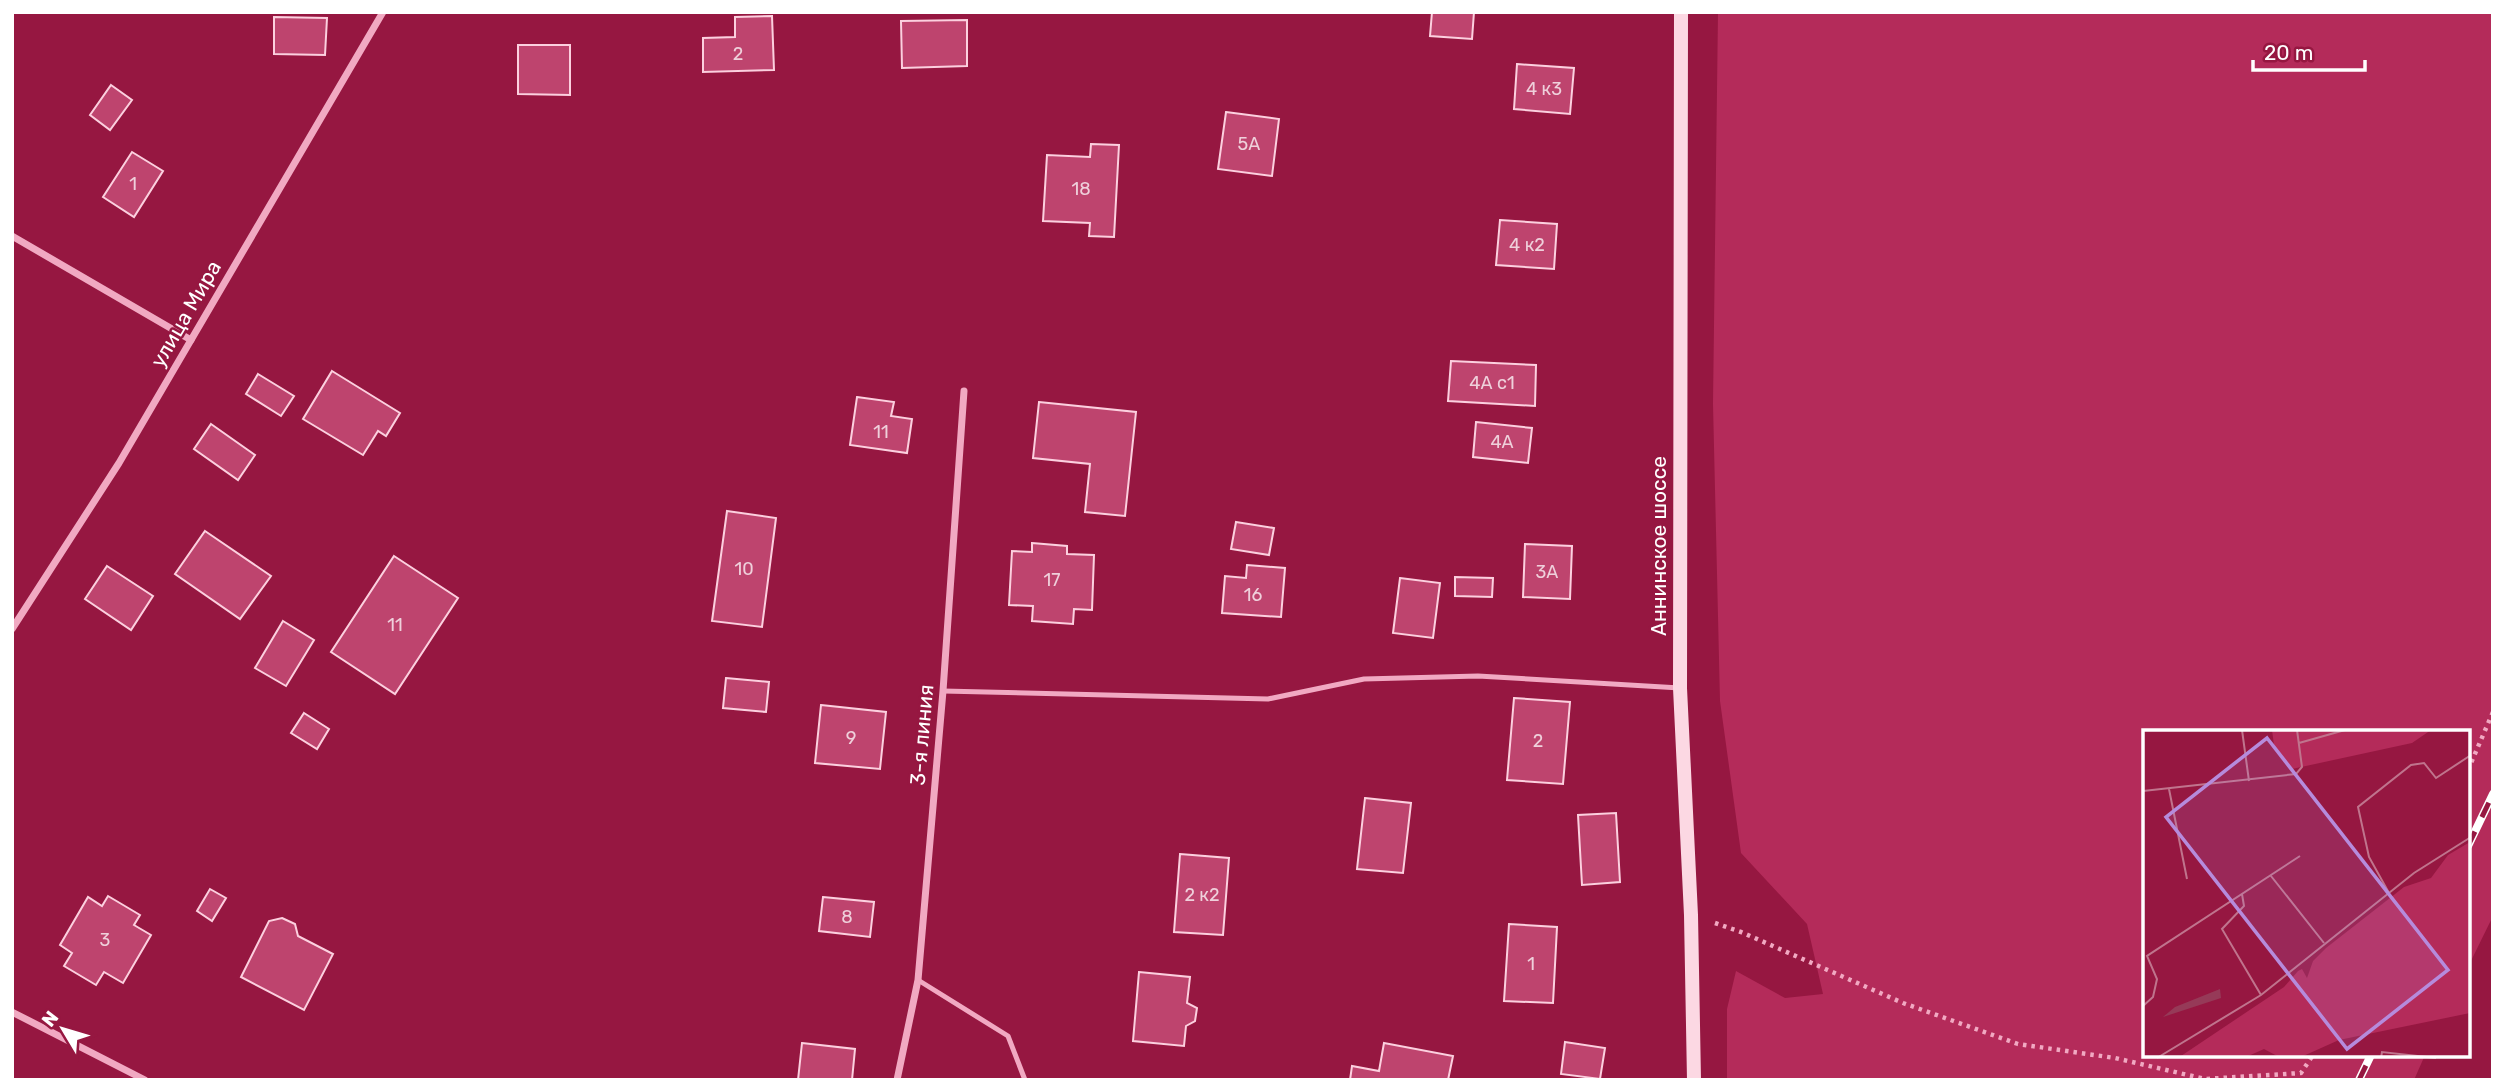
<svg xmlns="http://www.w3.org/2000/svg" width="2505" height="1092" viewBox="0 0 2505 1092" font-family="Rubik,sans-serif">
  <rect width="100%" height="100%" fill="#961741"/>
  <path fill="#b42b5a" d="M 1718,12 L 2493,12 L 2493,916 L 2468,967 L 2468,732 L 2144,732 L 2144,1055 L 2425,1055 L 2414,1080 L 1727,1080 L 1727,1009 L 1736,971 L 1785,998 L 1823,994 L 1807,924 L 1741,853 L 1720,701 L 1713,404 Z"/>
  <g fill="#be446e" stroke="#fcd0df" stroke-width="2">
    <path d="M 1432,12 L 1474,12 L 1472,39 L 1430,36 Z"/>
    <path d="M 772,16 L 774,70 L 703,72 L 703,38 L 735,37 L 735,17 Z"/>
    <path d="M 274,17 L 327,18 L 325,55 L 274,54 Z"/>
    <path d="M 967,20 L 967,66 L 902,68 L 901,21 Z"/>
    <path d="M 518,45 L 570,45 L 570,95 L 518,94 Z"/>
    <path d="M 1517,64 L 1574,68 L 1570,114 L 1514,109 Z"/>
    <path d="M 111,85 L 132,100 L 110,130 L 90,115 Z"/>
    <path d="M 1226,112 L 1279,119 L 1272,176 L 1218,169 Z"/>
    <path d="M 1091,144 L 1119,145 L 1114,237 L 1089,236 L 1090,223 L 1043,221 L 1047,155 L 1090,157 Z"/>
    <path d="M 132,152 L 163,171 L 134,217 L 103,197 Z"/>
    <path d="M 1500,220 L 1557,224 L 1554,269 L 1496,265 Z"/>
    <path d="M 1451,361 L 1536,365 L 1535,406 L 1448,401 Z"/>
    <path d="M 332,371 L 400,413 L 386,436 L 378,431 L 363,455 L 303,419 Z"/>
    <path d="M 258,374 L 294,396 L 281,416 L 246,394 Z"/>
    <path d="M 857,397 L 894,402 L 891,416 L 912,419 L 907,453 L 850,445 Z"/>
    <path d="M 1039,402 L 1136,412 L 1125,516 L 1085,512 L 1090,464 L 1033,458 Z"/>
    <path d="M 1476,422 L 1532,428 L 1528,463 L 1473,457 Z"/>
    <path d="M 211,424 L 255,455 L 238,480 L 194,449 Z"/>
    <path d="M 727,511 L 776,518 L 762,627 L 712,621 Z"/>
    <path d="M 1236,522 L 1274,528 L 1269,555 L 1231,549 Z"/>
    <path d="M 205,531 L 271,576 L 240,619 L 175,574 Z"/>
    <path d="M 1032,543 L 1067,546 L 1067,554 L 1094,555 L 1092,610 L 1074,609 L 1073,624 L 1032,621 L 1033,606 L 1009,605 L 1012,551 L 1032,552 Z"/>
    <path d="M 1525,544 L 1572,546 L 1570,599 L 1523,597 Z"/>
    <path d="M 394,556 L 458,598 L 395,694 L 331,652 Z"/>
    <path d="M 1247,565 L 1285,568 L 1281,617 L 1222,613 L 1225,576 L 1246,578 Z"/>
    <path d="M 107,566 L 153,596 L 131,630 L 85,599 Z"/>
    <path d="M 1455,577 L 1493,578 L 1492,597 L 1455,596 Z"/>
    <path d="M 1400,578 L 1440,583 L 1433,638 L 1393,633 Z"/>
    <path d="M 283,621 L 314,640 L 286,686 L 255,668 Z"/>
    <path d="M 726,678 L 769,682 L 766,712 L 723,708 Z"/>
    <path d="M 1514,698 L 1570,702 L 1563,784 L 1507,780 Z"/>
    <path d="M 821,705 L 886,712 L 880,769 L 815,763 Z"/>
    <path d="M 304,713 L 329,729 L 317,749 L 291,733 Z"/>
    <path d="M 1365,798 L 1411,803 L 1403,873 L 1357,869 Z"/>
    <path d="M 1616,813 L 1620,882 L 1582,885 L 1578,815 Z"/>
    <path d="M 1180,854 L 1229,858 L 1223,935 L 1174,932 Z"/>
    <path d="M 210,889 L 226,898 L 212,921 L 197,911 Z"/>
    <path d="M 108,896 L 140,915 L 134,925 L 151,935 L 123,983 L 104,972 L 96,985 L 64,966 L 72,953 L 60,945 L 88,897 L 102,906 Z"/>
    <path d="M 823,897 L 874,902 L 870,937 L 819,931 Z"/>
    <path d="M 282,918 L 295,924 L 298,936 L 333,954 L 304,1010 L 241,977 L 269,921 Z"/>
    <path d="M 1509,924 L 1557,927 L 1553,1003 L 1504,1001 Z"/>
    <path d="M 1139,972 L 1190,977 L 1187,1003 L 1197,1008 L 1195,1021 L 1186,1026 L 1184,1046 L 1133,1041 Z"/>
    <path d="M 1565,1042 L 1605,1048 L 1600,1079 L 1561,1074 Z"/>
    <path d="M 802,1043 L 855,1049 L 852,1080 L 798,1080 Z"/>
    <path d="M 1384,1043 L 1453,1056 L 1448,1080 L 1350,1080 L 1352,1066 L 1379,1071 Z"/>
  </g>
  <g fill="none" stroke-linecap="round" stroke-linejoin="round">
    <g stroke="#f1a9c2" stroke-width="4.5" stroke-dasharray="3.5 5" stroke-linecap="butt">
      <path d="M 2468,770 L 2493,712"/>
      <path d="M 1715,923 L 1741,932 L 1903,1003 L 2018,1044 L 2115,1058 L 2205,1079 L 2301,1073 L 2313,1055"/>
    </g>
    <g stroke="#f1a9c2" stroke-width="5">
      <path d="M 943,691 L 1268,699 L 1364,679 L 1478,676 L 1680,688"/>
      <path d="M 918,980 L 1008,1036 L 1025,1080"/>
    </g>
    <g stroke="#f1a9c2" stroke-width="7">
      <path d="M 12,236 L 191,340"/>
      <path d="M 12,629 L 119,463 L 383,12"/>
      <path d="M 12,1012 L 145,1080"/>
      <path d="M 897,1080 L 918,980 L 943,691 L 964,391"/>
    </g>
    <path stroke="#fcd8e3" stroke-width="14" d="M 1681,12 L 1680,688 L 1691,915 L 1694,1080"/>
    <defs>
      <g id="rail">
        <path d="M 2468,846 L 2493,794"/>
        <path d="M 2359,1080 L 2371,1055"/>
      </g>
    </defs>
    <use href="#rail" stroke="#fff" stroke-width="8"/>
    <use href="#rail" stroke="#961741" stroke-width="5" stroke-dasharray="16" stroke-linecap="butt"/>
  </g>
  <g text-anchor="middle" stroke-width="5" stroke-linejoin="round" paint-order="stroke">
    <g font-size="18" fill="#efd0db">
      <text x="738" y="60">2</text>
      <text x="1544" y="95">4 к3</text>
      <text x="1249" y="150">5А</text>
      <text x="133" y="190">1</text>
      <text x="1081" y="195">18</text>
      <text x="1527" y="251">4 к2</text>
      <text x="1492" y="389">4А с1</text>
      <text x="881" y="438">11</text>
      <text x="1502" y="448">4А</text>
      <text x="744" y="575">10</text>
      <text x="1547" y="578">3А</text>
      <text x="1052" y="586">17</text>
      <text x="1253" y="601">16</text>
      <text x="395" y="631">11</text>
      <text x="851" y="744">9</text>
      <text x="1538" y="747">2</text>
      <text x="1202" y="901">2 к2</text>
      <text x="847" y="923">8</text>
      <text x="105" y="946">3</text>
      <text x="1531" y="970">1</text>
    </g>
    <g font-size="21" fill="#fff" stroke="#961741">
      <text transform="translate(186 314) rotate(-60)" y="7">улица Мира</text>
      <text transform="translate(1659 546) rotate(-90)" y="7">Аннинское шоссе</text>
      <text transform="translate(922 735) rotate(-85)" y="7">3-я линия</text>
    </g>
  </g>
  <g transform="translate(2143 730)">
    <rect width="327" height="327" fill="#961741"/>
    <path d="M 129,0 L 288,0 L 269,13 L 149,39 L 131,15 ZM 327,112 L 327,283 L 196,310 L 158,327 L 136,327 L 121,319 L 103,327 L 35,328 L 141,257 L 155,241 L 159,239 L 164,248 L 170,231 L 183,218 L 261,157 L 288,148 L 305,125 Z" fill="#b42b5a"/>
    <path d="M 77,259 L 78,268 L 20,287 L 32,277 Z" fill="#963a58"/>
    <path fill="none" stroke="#c0748d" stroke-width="2" d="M 99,0 L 106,51M 156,13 L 202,0M 26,59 L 44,149M 0,61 L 153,44 L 159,37 L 154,0M 128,146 L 181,213M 246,163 L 226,127 L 215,77 L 268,35 L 281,33 L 293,48 L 328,25M 99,164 L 101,176 L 79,199 L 118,265M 0,276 L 10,267 L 14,249 L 4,226 L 157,126M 14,328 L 118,265 L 271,143 L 328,107M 238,328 L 239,322 L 293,328"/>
    <path fill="#b68bdc" fill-opacity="0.15" stroke="#b68bdc" stroke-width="3.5" d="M 124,8 L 305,240 L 204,319 L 23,87 Z"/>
    <rect width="327" height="327" fill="none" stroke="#fff" stroke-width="3.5"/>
  </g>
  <rect width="2505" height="1092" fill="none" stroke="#ffffff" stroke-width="28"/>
  <g transform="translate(63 1029) rotate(308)" stroke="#961741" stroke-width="5" paint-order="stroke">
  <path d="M0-5L12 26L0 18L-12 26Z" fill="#ffffff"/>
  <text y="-10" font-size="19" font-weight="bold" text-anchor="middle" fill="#ffffff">N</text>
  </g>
  <path d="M2253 60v10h112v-10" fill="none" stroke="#ffffff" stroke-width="3.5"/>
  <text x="2264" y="60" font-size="21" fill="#ffffff" stroke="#961741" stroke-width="5" paint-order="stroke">20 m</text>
</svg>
